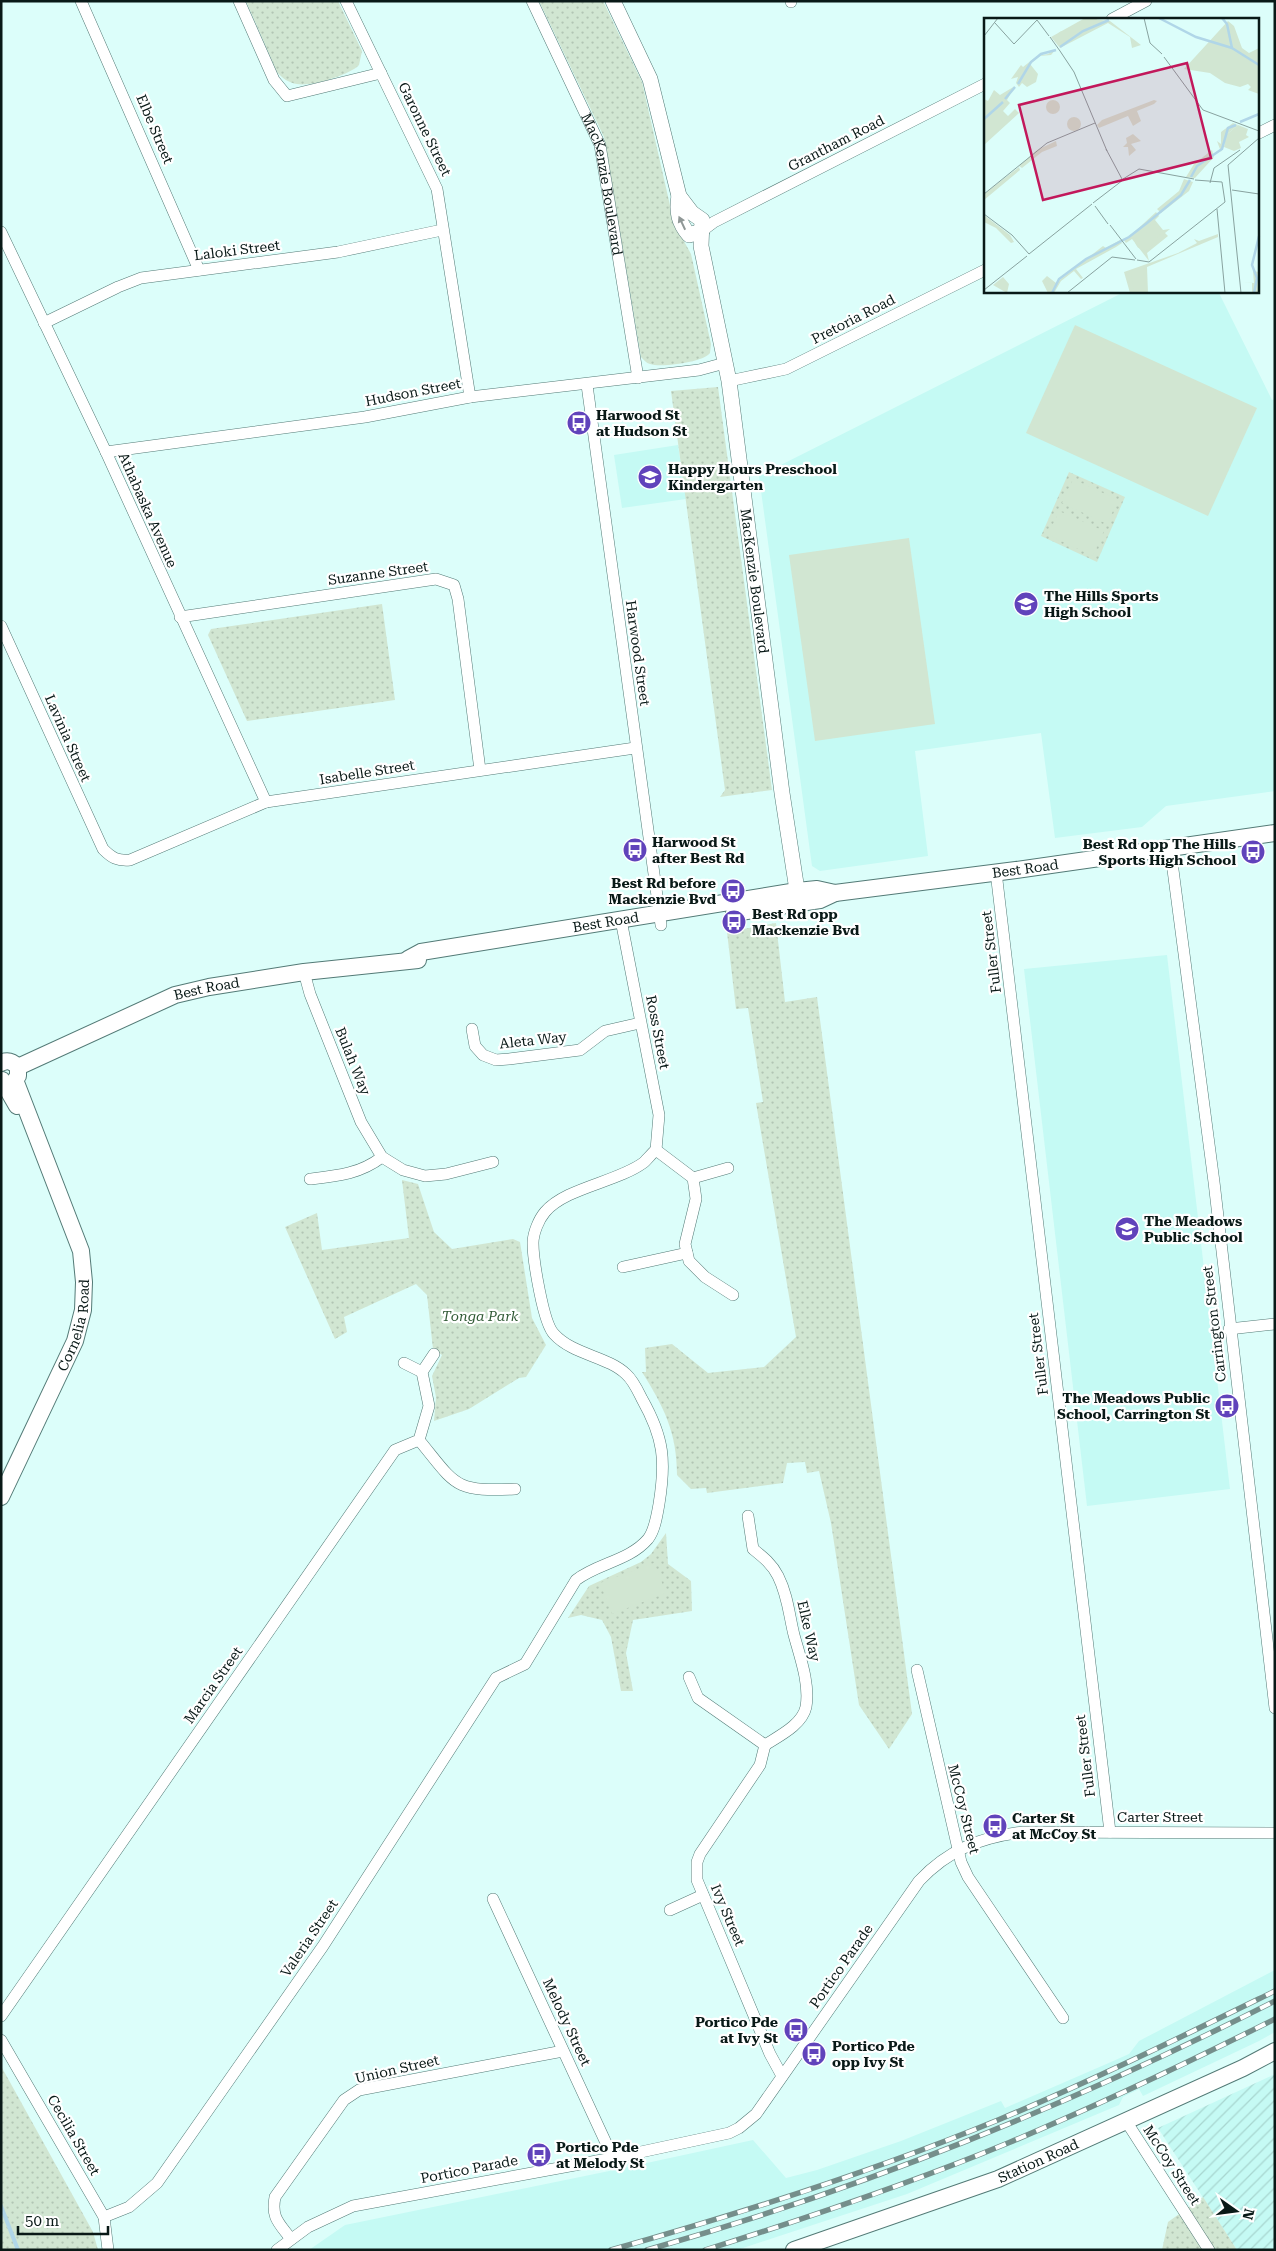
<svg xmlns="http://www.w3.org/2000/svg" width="1276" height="2251" viewBox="0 0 1276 2251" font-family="'Roboto Serif',serif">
  <defs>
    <pattern id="industrial-furrows" width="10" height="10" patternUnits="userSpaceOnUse" patternTransform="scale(1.25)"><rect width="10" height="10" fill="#c5faf4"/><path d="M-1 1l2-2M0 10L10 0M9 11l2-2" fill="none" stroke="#a8d6d0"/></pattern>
    <pattern id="grass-dots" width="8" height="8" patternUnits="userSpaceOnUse" patternTransform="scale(1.25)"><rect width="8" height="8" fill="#d1e6d2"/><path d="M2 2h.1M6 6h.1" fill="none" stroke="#b2c5b4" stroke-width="1.8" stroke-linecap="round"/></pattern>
  </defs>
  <rect width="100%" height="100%" fill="#dcfefa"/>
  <g fill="#c5faf4">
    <path d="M 1126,291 L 1218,291 L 1272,400 L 1275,399 L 1275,791 L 1166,806 L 1142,827 L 1055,838 L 1041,733 L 915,751 L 928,856 L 820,871 L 812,866 L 759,476 Z"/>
    <path d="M 678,445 L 686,499 L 622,508 L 614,455 Z"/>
    <path d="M 1167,955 L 1230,1489 L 1087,1506 L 1024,969 Z"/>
    <path d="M 1275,1970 L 1275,2032 L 1259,2041 L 1143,2096 L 1139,2089 L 1123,2097 L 1119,2105 L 907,2194 L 737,2250 L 309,2250 L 345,2225 L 619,2169 L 753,2140 L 786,2178 L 817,2170 L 901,2141 L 1001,2101 L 1005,2108 L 1111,2062 L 1129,2054 L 1139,2041 Z"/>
  </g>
  <path fill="url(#industrial-furrows)" d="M 1275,2074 L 1275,2250 L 1237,2250 L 1158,2128 Z"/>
  <g fill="url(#grass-dots)">
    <path d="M 246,1 L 338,1 L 362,51 L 359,65 C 350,75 310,87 297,84 C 289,83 282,78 277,72 Z"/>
    <path d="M 539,1 L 603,1 L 642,82 L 674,223 L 691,254 L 711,344 L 710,353 C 704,362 661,368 650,364 C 646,363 644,360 641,357 L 604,137 Z"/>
    <path d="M 718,387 L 772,790 L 720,797 L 725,790 L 671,391 Z"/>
    <path d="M 1069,472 L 1125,497 L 1097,562 L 1041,536 Z"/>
    <path d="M 382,604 L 395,700 L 247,721 L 208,635 L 211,629 Z"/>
    <path d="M 776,923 L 785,1002 L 817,997 L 912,1714 L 889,1749 L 859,1705 L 831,1523 L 819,1471 L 807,1473 L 805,1462 L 787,1463 L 783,1483 L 707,1493 L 706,1488 L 691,1489 L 677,1475 C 677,1433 664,1407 642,1372 L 646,1372 L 645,1348 L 672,1344 L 708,1373 L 764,1367 L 796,1337 L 756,1103 L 763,1102 L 748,1008 L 736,1009 L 727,932 Z"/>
    <path d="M 402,1180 L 418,1184 L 434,1232 L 452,1249 L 513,1239 L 520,1242 L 532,1318 L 546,1345 L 526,1377 L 519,1378 L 469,1409 L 434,1421 L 436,1397 L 432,1376 L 442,1355 L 433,1349 L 427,1295 L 416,1284 L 344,1317 L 347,1332 L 335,1339 L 285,1227 L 317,1213 L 322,1250 L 409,1238 Z"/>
    <path d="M 666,1533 L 668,1564 L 691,1581 L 692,1611 L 633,1620 L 626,1653 L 633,1691 L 621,1691 L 611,1637 L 602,1620 L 581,1615 L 568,1618 L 589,1586 L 641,1562 L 651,1554 Z"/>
    <path d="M 1,2066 L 93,2232 L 98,2250 L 1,2250 Z"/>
    <path d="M 1203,2197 L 1237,2250 L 1162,2250 L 1168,2222 Z"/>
  </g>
  <g fill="#d1e6d2">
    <path d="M 1075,325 L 1257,408 L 1208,516 L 1026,433 Z"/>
    <path d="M 1073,479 L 1118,500 L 1107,524 L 1062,503 Z"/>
    <path d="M 1059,511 L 1104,531 L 1093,556 L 1048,535 Z"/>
    <path d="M 909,538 L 935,724 L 815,741 L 789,555 Z"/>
    <path d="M 654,1563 L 666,1593 L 612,1614 L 600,1583 Z"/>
  </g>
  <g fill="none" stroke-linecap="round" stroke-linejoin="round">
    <path stroke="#b0d6e8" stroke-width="4" d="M 1,2206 L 18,2250"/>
    <defs>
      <g id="minor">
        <path d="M 81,1 L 199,270"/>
        <path d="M 239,1 L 274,80 L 287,96 L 381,73"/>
        <path d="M 346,1 L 437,189 L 470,397"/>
        <path id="s1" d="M 532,1 L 600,145 L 638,378"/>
        <path d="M 791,2 L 791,1"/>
        <path d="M 1112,19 L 1146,1"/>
        <path d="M 1257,134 L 1275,125"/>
        <path d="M 702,231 L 714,222 L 985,84"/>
        <path d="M 1,232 L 106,452 L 266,802"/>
        <path d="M 44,323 L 118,287 L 141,278 L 338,252 L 442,230"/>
        <path d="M 729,381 L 786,369 L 985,270"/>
        <path d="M 587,385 L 661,925"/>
        <path d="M 106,452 L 365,417 L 470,397 L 699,370 L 725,363"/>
        <path d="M 180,617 L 436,579 L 454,585 L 458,599 L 480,770"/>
        <path d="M 1,626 L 103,849 C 112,858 117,861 130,860 L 266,802 L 635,748"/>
        <path d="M 1170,847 L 1214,1182 L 1275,1708"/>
        <path d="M 996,872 L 1110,1832"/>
        <path d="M 621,920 L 659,1115 L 656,1150"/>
        <path d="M 304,972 L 310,994 L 361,1122 L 382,1157 L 403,1170 L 425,1176 L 446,1174 L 493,1162"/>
        <path d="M 472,1029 L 475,1046 L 483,1055 L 496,1060 L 509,1059 L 580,1050 L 605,1031 L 640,1023"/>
        <path d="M 656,1150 L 693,1178 L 696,1199 L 685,1244 L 689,1261 L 705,1277 L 733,1295"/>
        <path d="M 693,1178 L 728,1168"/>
        <path d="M 310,1179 C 337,1176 360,1174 382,1157"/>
        <path d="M 623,1267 L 687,1253"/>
        <path d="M 1229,1329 L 1275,1324"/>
        <path d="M 404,1363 L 422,1372"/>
        <path d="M 419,1440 C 456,1485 453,1492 515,1489"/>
        <path d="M 748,1516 L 753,1549 C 763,1557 772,1564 778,1576 C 788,1596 789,1615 794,1635 C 800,1657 810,1684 806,1707 C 802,1725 779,1736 765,1745"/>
        <path d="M 917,1670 L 961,1862 L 968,1877 L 1063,2018"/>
        <path d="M 689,1677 L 698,1698 L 765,1745"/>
        <path d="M 765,1745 L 760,1765 L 700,1854 L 697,1862 L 697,1880 L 770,2054 L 782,2076"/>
        <path d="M 493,1899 L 613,2158"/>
        <path d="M 670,1910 L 703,1895"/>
        <path d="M 1,2016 L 395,1450 L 419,1440 L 429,1406 L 422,1372 L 434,1354"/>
        <path d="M 1,2040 L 104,2217 L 108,2250"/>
        <path d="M 1126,2121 L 1209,2250"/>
        <path d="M 104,2217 L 129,2207 L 157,2183 L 323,1946 L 496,1678 L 525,1664 L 576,1580 C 598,1563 629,1561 648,1539 C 655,1530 657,1515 659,1504 C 666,1461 664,1438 642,1399 C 638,1391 633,1380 626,1374 C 607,1356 573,1355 554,1334 C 543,1323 533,1259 533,1243 C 533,1233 539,1219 545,1212 C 565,1188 617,1182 643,1163 C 647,1160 651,1154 656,1150"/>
        <path d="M 291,2239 C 279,2223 271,2218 275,2197 L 344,2100 L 359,2090 L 563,2051"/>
        <path d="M 277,2250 L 308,2227 L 353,2206 L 613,2158 L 729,2133 L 739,2128 L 756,2114 L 919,1881 C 948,1850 981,1837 1023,1832 L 1275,1833"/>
      </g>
      <g id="tertiary">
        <path id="s2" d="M 613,1 L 650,79 L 679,196 L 692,213 L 702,220 L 701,246 L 729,381 L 782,793 L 799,903"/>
        <path d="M 679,196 C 676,212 679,223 689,235 L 702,231"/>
      </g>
      <g id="secondary">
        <path d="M 734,913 L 820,900 L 835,893"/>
        <path id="s3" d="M 408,959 L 421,952 L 797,891 L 817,889 L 835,893 L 1016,870 L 1275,833"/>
        <path d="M 1,1063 C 8,1059 13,1062 18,1067 L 18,1076"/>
        <path id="s4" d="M 18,1067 L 175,995 L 209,987 L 304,972 L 418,960"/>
        <path d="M 2,1080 L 17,1106"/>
        <path id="s5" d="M 1,1497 L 75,1341 L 83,1310 L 84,1282 L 81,1251 L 15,1080"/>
        <path id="s6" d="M 794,2250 L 998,2179 L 1243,2068 L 1275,2051"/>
      </g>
    </defs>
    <use href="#minor" stroke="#537a76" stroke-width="12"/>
    <use href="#tertiary" stroke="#537a76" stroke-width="16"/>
    <use href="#secondary" stroke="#537a76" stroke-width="18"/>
    <use href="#minor" stroke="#fff" stroke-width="11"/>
    <use href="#tertiary" stroke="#fff" stroke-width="15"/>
    <use href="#secondary" stroke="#fff" stroke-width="16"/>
    <defs>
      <g id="rail">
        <path d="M 611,2250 C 742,2213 872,2172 998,2120 C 1092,2081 1183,2036 1275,1991"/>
        <path d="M 647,2250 C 868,2187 1070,2105 1275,2001"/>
        <path d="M 705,2250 C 807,2218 909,2184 1008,2143 C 1099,2105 1187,2063 1275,2019"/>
      </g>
    </defs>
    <use href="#rail" stroke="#758e8b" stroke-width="5.5"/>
    <use href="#rail" stroke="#fff" stroke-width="4" stroke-dasharray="11" stroke-linecap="butt"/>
  </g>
  <defs><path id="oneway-solid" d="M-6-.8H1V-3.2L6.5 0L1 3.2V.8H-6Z" transform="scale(1.25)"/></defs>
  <use fill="#909897" href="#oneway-solid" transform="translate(682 223) rotate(-115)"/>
  <defs>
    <symbol id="bus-disc" viewBox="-11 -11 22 22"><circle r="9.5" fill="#6043bb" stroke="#fff"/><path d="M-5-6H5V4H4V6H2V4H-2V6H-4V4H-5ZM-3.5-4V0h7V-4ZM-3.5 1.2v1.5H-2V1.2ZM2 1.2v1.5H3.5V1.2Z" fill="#fff"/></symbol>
    <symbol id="school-disc" viewBox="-11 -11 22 22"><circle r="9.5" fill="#6043bb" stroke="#fff"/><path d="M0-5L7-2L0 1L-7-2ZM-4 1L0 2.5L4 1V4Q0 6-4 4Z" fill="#fff"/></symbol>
  </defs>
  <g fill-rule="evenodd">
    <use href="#bus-disc" x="565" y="409" width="28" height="28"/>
    <use href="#school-disc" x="636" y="463" width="28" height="28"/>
    <use href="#school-disc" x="1012" y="590" width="28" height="28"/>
    <use href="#bus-disc" x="621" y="836" width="28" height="28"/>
    <use href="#bus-disc" x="1239" y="838" width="28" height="28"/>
    <use href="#bus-disc" x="719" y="877" width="28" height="28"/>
    <use href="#bus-disc" x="720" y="908" width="28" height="28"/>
    <use href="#school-disc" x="1113" y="1215" width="28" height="28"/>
    <use href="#bus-disc" x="1213" y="1392" width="28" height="28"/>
    <use href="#bus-disc" x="981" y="1812" width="28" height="28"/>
    <use href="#bus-disc" x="782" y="2016" width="28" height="28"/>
    <use href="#bus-disc" x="800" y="2040" width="28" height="28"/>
    <use href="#bus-disc" x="525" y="2141" width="28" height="28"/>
  </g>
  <g text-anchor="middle" stroke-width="4.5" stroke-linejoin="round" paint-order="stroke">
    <g font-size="14" fill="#091917" stroke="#fff">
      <text transform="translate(155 129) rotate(67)" y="5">Elbe Street</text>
      <text transform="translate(425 129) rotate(64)" y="5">Garonne Street</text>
      <text transform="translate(836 143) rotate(-27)" y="5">Grantham Road</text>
      <text dy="5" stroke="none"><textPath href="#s1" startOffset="198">MacKenzie Boulevard</textPath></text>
      <text transform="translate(237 250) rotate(-7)" y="5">Laloki Street</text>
      <text transform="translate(853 319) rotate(-27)" y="5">Pretoria Road</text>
      <text transform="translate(413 392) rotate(-11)" y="5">Hudson Street</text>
      <text transform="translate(148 510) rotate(66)" y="5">Athabaska Avenue</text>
      <text transform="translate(378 573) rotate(-8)" y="5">Suzanne Street</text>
      <text dy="5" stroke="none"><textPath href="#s2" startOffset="606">MacKenzie Boulevard</textPath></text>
      <text transform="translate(638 653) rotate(82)" y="5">Harwood Street</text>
      <text transform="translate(68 738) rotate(66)" y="5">Lavinia Street</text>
      <text transform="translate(367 772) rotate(-9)" y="5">Isabelle Street</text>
      <text dy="5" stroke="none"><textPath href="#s3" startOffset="626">Best Road</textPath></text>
      <text dy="5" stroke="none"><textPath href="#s3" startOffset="202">Best Road</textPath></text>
      <text transform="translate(991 952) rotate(-97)" y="5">Fuller Street</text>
      <text dy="5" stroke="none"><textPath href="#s4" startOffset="205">Best Road</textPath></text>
      <text transform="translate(658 1032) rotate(79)" y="5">Ross Street</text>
      <text transform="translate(533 1040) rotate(-6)" y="5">Aleta Way</text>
      <text transform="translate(353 1061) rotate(68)" y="5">Bulah Way</text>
      <text dy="5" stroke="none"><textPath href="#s5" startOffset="188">Cornelia Road</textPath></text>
      <text transform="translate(1214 1324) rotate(-97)" y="5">Carrington Street</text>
      <text transform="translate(1038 1354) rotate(-97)" y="5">Fuller Street</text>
      <text transform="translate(809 1631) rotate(77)" y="5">Elke Way</text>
      <text transform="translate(213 1685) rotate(-55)" y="5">Marcia Street</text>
      <text transform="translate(1085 1756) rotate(-97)" y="5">Fuller Street</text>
      <text transform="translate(964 1809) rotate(76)" y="5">McCoy Street</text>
      <text x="1160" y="1822">Carter Street</text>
      <text transform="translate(728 1915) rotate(67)" y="5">Ivy Street</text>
      <text transform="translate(309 1938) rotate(-56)" y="5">Valeria Street</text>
      <text transform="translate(841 1966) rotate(-55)" y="5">Portico Parade</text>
      <text transform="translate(567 2022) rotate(65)" y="5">Melody Street</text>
      <text transform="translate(397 2069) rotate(-13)" y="5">Union Street</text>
      <text transform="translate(74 2135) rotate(60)" y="5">Cecilia Street</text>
      <text dy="5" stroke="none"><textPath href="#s6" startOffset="260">Station Road</textPath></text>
      <text transform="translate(1172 2165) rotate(57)" y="5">McCoy Street</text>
      <text transform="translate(469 2169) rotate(-11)" y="5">Portico Parade</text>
    </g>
    <g font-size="14" font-weight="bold" fill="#091917" stroke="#fff" text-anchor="start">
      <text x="596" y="420">Harwood St<tspan x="596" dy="16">at Hudson St</tspan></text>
      <text x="668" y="474">Happy Hours Preschool<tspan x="668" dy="16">Kindergarten</tspan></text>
      <text x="1044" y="601">The Hills Sports<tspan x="1044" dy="16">High School</tspan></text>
      <text x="652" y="847">Harwood St<tspan x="652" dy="16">after Best Rd</tspan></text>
      <text x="1236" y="849" text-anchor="end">Best Rd opp The Hills<tspan x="1236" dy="16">Sports High School</tspan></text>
      <text x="716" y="888" text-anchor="end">Best Rd before<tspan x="716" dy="16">Mackenzie Bvd</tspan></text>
      <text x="752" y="919">Best Rd opp<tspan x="752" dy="16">Mackenzie Bvd</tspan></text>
      <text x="1144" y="1226">The Meadows<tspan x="1144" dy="16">Public School</tspan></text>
      <text x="1210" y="1403" text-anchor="end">The Meadows Public<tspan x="1210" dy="16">School, Carrington St</tspan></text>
      <text x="1012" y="1823">Carter St<tspan x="1012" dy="16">at McCoy St</tspan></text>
      <text x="778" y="2027" text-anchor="end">Portico Pde<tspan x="778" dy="16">at Ivy St</tspan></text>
      <text x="832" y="2051">Portico Pde<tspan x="832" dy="16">opp Ivy St</tspan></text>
      <text x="556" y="2152">Portico Pde<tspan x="556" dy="16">at Melody St</tspan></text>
    </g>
    <g font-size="14" font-style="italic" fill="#305a35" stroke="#fff">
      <text x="480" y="1321">Tonga Park</text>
    </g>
  </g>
  <g transform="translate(984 18)">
    <rect width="275" height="275" fill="#dcfefa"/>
    <path d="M 101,0 L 126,3 L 157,27 L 148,30 L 146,19 L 124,5 L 76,30 L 67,19 ZM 244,3 L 250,8 L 258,30 L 265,35 L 275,30 L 275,76 L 264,72 L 267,69 L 264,66 L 256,69 L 241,65 L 226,55 L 200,51 ZM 72,31 L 67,37 L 56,38 L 46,46 L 54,56 L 52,64 L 43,69 L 38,65 L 35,69 L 32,65 L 34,59 L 27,61 L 37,47 L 39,49 L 53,38 L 64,36 ZM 31,68 L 23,82 L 26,85 L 19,93 L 24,98 L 31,91 L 35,95 L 0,127 L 0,81 L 4,83 L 10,72 L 16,77 ZM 170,82 L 173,83 L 170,86 L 153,93 L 157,103 L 149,108 L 144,98 L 115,110 L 113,107 L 118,102 ZM 249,105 L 254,107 L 242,117 L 237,134 L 233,123 L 237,126 L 237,114 ZM 149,116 L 157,123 L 147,126 L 152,132 L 145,138 L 144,129 L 139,129 L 143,125 L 142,120 ZM 72,123 L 73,128 L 58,134 L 38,150 L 35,148 L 53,132 ZM 228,132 L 230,139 L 211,160 L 202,159 L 210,146 ZM 35,149 L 36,152 L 0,182 L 0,176 ZM 200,161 L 209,164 L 205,173 L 177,195 L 173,191 L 195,173 ZM 172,194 L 175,198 L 171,202 L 179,212 L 186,211 L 181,215 L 184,218 L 163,235 L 165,243 L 148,221 L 142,225 L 139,221 L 146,218 ZM 0,197 L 26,217 L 30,224 L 27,225 L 12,210 L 0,204 ZM 234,216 L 234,219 L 163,249 L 164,275 L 146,275 L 140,254 L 194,235 L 213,225 L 210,221 L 215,223 ZM 136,222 L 138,225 L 132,229 L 92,251 L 99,260 L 97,261 L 90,253 L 77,263 L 70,275 L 64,275 L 58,263 L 63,258 L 72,265 L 119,228 L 122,230 ZM 269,253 L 275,254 L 275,275 L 268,275 L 268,265 L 258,264 L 270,265 Z" fill="#d1e6d2"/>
    <path d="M 243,9 L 248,10 L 252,27 L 265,38 L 275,39 L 275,48 L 249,34 Z" fill="#d1e6d2"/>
    <path d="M 103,0 L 112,0 L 114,4 L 89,15 L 87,11 ZM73 19a6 6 0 1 1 12 0a6 6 0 1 1-12 0ZM62 89a7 7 0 1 1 14 0a7 7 0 1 1-14 0ZM83 106a7 7 0 1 1 14 0a7 7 0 1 1-14 0ZM 254,107 L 264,111 L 262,117 L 265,119 L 255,124 L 257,130 L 250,133 L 240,129 L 242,117 ZM163 213a7 7 0 1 1 14 0a7 7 0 1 1-14 0ZM151 223a9 9 0 1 1 18 0a9 9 0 1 1-18 0ZM 150,251 L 159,252 L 161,269 L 159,275 L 157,275 L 159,271 L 150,274 L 147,255 L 141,257 ZM 19,259 L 25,266 L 23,275 L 9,267 Z" fill="#d1e6d2"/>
    <path fill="none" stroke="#b0d6e8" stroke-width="2.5" d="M 175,0 L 212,19 L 248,30M 238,0 L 243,6 L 248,30 L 275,47M 76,29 L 99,13 L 125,2M 34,66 L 47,44 L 57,36 L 72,32M 21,81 L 31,69M 0,101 L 19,84M 256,104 L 275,96M 207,159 L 213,148 L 238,131 L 244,110 L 252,107M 68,275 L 75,261 L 102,241 L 145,219 L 163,205 L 197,177 L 206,162M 270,275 L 273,260 L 268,247 L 275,218"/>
    <path fill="none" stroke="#88a29f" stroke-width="1" d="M 160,0 L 166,25 L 178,36M 53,2 L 65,18M 11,5 L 30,26 L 53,2M 0,18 L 14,0M 66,19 L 76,33M 76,33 L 90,54 L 123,133M 180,39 L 219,92 L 275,113M 122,131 L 138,161M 139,161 L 155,151 L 210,161M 226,165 L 230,150 L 256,132M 248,172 L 275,176M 0,176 L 63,125 L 111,105M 109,185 L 139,162M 111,188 L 124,206M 233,191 L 241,275M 0,196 L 28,217 L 45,236M 126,207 L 152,241M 45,236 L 108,186M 153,242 L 165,244 L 241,184 L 238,164 L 211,162M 0,272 L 43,238M 83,275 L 128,239 L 151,242M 257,275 L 244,147 L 275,120"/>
    <path fill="#c2185b" fill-opacity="0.15" stroke="#c2185b" stroke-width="2.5" d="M 203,45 L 227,140 L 59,182 L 35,87 Z"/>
    <rect width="275" height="275" fill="none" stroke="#091917" stroke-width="2.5"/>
  </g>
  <rect width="1276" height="2251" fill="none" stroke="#091917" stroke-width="5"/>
  <g transform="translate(1236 2211) rotate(104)" stroke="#ffffff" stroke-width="4" paint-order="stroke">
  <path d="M0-4L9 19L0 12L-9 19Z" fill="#091917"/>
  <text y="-8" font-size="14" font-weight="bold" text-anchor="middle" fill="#091917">N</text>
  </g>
  <path d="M18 2226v8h90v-8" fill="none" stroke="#091917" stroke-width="2.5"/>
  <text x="25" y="2226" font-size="15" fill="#091917" stroke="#ffffff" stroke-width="4" paint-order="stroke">50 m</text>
</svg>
